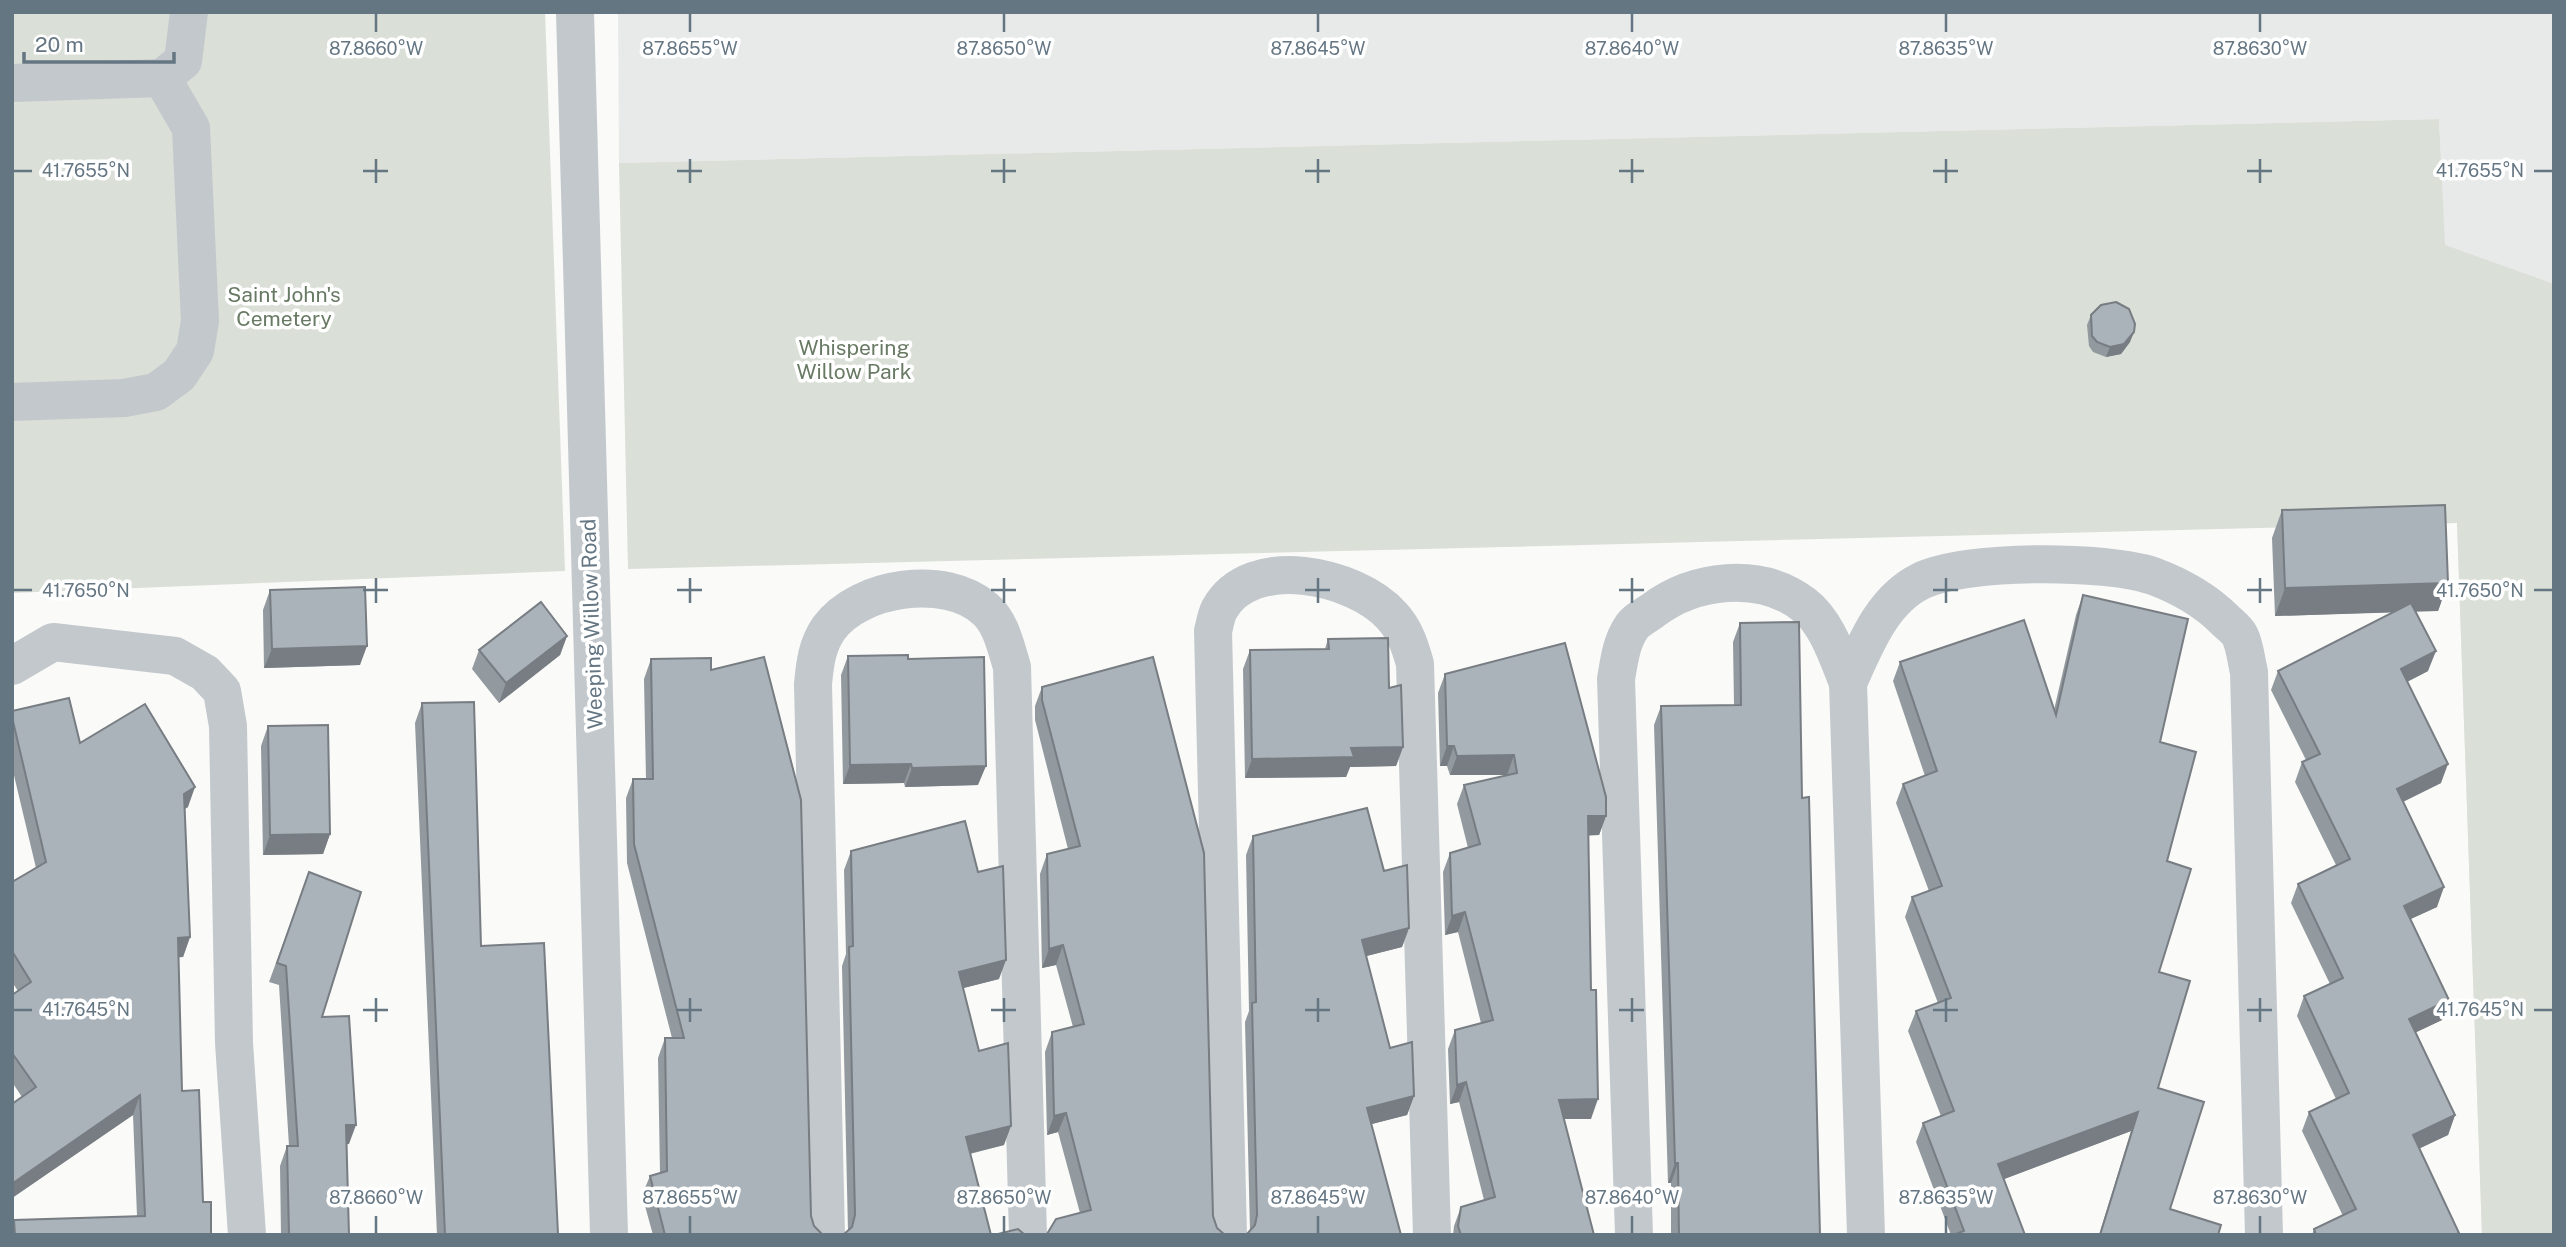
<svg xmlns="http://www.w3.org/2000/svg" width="2566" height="1247" viewBox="0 0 2566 1247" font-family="'Public Sans',sans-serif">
  <rect width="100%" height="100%" fill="#fafaf8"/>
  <path fill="#e8e9e9" d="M 618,12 L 2554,12 L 2554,1235 L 2482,1235 L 2457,523 L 2439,119 L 619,163 Z"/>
  <g fill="#dadfd7">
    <path d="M 12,12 L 545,12 L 565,571 L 12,593 Z"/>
    <path d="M 2439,119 L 2445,245 L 2554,284 L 2554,1235 L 2482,1235 L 2457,523 L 628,569 L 619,163 Z"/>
  </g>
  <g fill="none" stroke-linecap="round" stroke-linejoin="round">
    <g stroke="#c3c8cc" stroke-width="38">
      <path d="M 575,12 L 609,1235"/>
      <path d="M 12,83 L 162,78 L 183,61 L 189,12"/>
      <path d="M 12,402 L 124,398 L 156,392 L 179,375 L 195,351 L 200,321 L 191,128 L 162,78"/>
      <path d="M 12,666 L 53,642 L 175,656 L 205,673 L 222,691 L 228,726 L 234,1043 L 247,1235"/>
      <path d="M 1848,683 L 1866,1235"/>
      <path d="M 826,1235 L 813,684 C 815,663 817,645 829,628 C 860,586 946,574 985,609 C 1001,622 1006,648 1012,667 L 1028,1235"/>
      <path d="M 1228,1235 L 1213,631 C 1215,624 1216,616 1219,610 C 1250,552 1356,575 1392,616 C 1405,630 1410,646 1415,664 L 1432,1235"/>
      <path d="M 1634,1235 L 1616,679 C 1619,662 1621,643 1631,628 C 1635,621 1645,616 1652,611 C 1694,579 1759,571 1803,604 C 1827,622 1837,656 1848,683 C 1865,645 1882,600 1921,581 C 1967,559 2105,560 2153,576 C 2180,586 2205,600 2225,620 C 2230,625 2237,630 2240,636 C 2245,646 2246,660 2249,672 L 2264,1235"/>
    </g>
  </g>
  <g fill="#929a9f">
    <path d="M 2091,315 L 2130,342 L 2121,354 L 2106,357 L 2093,352 L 2089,346 L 2087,325 Z"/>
    <path d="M 2282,510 L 2448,583 L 2438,611 L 2415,611 L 2428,671 L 2407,682 L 2441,783 L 2403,802 L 2437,907 L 2411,919 L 2449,1000 L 2442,1020 L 2416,1032 L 2455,1115 L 2448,1135 L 2419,1148 L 2459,1235 L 2312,1235 L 2314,1229 L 2343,1216 L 2302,1131 L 2309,1112 L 2336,1099 L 2297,1016 L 2304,996 L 2330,984 L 2291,903 L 2298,884 L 2336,865 L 2295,782 L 2302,762 L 2306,760 L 2271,690 L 2278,671 L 2393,612 L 2275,616 L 2272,538 Z"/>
    <path d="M 270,590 L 360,665 L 264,668 L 263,610 Z"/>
    <path d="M 2083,595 L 2160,742 L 2167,861 L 2159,972 L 2158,1088 L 2170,1209 L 2218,1235 L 2099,1235 L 2131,1131 L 2004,1179 L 2025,1235 L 1951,1235 L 1916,1142 L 1923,1123 L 1941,1116 L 1908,1031 L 1916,1011 L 1938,1003 L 1905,917 L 1912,897 L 1929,891 L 1896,803 L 1903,784 L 1925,776 L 1893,681 L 1900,662 L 2054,710 L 2076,615 Z"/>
    <path d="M 1740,623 L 1802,798 L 1820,1235 L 1671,1235 L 1671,1183 L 1668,1183 L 1654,725 L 1661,706 L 1734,705 L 1733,642 Z"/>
    <path d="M 567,636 L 560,655 L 499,703 L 472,669 L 479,650 Z"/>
    <path d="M 1328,639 L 1389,688 L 1403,747 L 1396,766 L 1350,767 L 1346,777 L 1245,778 L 1243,669 L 1250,650 L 1325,649 Z"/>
    <path d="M 848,656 L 908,659 L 978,785 L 905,787 L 904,783 L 843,784 L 841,675 Z"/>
    <path d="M 651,659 L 711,670 L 811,1216 L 814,1226 L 823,1235 L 653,1235 L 642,1195 L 650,1176 L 660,1173 L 658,1058 L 665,1038 L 672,1038 L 627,863 L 626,798 L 633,779 L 646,779 L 644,679 Z"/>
    <path d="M 1445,674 L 1606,816 L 1599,835 L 1588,835 L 1591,1119 L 1564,1119 L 1594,1235 L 1453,1235 L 1454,1226 L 1461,1207 L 1484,1200 L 1459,1102 L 1450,1104 L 1448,1049 L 1455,1030 L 1481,1023 L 1458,932 L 1445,935 L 1443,872 L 1450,853 L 1468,848 L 1457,804 L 1464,785 L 1507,775 L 1450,775 L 1447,766 L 1440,766 L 1438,693 Z"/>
    <path d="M 1042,687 L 1213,1216 L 1217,1228 L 1047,1234 L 1080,1213 L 1058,1132 L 1047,1135 L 1045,1052 L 1052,1032 L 1073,1027 L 1056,965 L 1042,968 L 1040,874 L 1047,854 L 1068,849 L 1035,720 L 1035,706 Z"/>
    <path d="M 422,703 L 481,946 L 558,1234 L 437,1235 L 415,723 Z"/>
    <path d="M 12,711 L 80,743 L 188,807 L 185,809 L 190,937 L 183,957 L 178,957 L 182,1091 L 203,1202 L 211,1235 L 137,1216 L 133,1115 L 12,1198 L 12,1104 L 22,1097 L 12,1082 L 12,995 L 18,991 L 12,982 L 12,882 L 36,868 L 12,767 Z"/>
    <path d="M 268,726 L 330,834 L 323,854 L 263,855 L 261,746 Z"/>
    <path d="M 1253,836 L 1384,871 L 1409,928 L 1402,947 L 1366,956 L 1390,1048 L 1414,1096 L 1407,1115 L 1372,1124 L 1247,1234 L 1250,1231 L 1245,1022 L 1249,1011 L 1246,855 Z"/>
    <path d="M 851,851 L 999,979 L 963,988 L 1004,1145 L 970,1154 L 848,1231 L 842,966 L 846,954 L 844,870 Z"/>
    <path d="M 309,872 L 322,1017 L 349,1144 L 346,1144 L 349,1235 L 281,1235 L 280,1166 L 287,1146 L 289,1146 L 279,985 L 269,982 Z"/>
    <path d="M 14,1220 L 15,1235 L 12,1235 L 12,1225 Z"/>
  </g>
  <g fill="#777d82">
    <path d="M 2134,332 L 2130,342 L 2121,354 L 2106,357 L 2110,347 Z"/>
    <path d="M 2448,583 L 2438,611 L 2275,616 L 2285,588 Z"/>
    <path d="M 567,636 L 560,655 L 499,703 L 506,683 Z"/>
    <path d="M 367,646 L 360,665 L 264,668 L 272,649 Z"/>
    <path d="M 2436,651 L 2428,671 L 2393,689 L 2401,669 Z"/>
    <path d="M 1447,746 L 1454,746 L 1447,766 L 1440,766 Z"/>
    <path d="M 1403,747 L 1396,766 L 1350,767 L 1346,777 L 1245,778 L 1252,759 L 1351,748 Z"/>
    <path d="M 1514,755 L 1507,775 L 1450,775 L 1457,756 Z"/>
    <path d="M 911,764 L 904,783 L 843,784 L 850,765 Z"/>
    <path d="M 2448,764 L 2441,783 L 2390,808 L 2397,789 Z"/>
    <path d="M 986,766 L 978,785 L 905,787 L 912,768 Z"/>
    <path d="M 195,787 L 188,807 L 177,813 L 184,794 Z"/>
    <path d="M 1588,816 L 1606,816 L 1599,835 L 1581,836 Z"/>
    <path d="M 330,834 L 323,854 L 263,855 L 270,835 Z"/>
    <path d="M 2444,887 L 2437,907 L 2397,925 L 2404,906 Z"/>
    <path d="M 1465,912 L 1458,932 L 1445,935 L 1452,916 Z"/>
    <path d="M 1409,928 L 1402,947 L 1355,959 L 1362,940 Z"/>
    <path d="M 190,937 L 183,957 L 171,958 L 178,938 Z"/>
    <path d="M 1063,945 L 1056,965 L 1042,968 L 1049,949 Z"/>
    <path d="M 1006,960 L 999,979 L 952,991 L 959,972 Z"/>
    <path d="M 2449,1000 L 2442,1020 L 2402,1039 L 2409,1019 Z"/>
    <path d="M 1466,1082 L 1459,1102 L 1450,1104 L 1457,1085 Z"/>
    <path d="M 140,1095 L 133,1115 L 12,1198 L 13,1183 Z"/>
    <path d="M 1414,1096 L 1407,1115 L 1360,1127 L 1367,1108 Z"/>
    <path d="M 1598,1099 L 1591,1119 L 1552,1119 L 1559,1100 Z"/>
    <path d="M 2138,1112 L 2131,1131 L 1991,1184 L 1998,1164 Z"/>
    <path d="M 1066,1113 L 1058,1132 L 1047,1135 L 1054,1116 Z"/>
    <path d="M 2455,1115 L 2448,1135 L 2406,1155 L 2413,1135 Z"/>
    <path d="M 346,1125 L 356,1125 L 349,1144 L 339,1145 Z"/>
    <path d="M 1011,1126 L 1004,1145 L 959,1156 L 966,1137 Z"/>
    <path d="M 1675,1163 L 1678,1163 L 1671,1183 L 1668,1183 Z"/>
  </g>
  <g fill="#aab3b9" stroke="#777d82" stroke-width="2">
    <path d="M 2116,302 L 2129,309 L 2135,324 L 2134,332 L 2124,344 L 2110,347 L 2097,342 L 2092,336 L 2091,315 L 2101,305 Z"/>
    <path d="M 2445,505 L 2448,583 L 2285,588 L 2282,510 Z"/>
    <path d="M 365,587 L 367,646 L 272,649 L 270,590 Z"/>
    <path d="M 2083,595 L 2188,619 L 2160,742 L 2196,752 L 2167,861 L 2191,869 L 2159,972 L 2190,981 L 2158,1088 L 2204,1102 L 2170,1209 L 2221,1225 L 2218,1235 L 2100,1235 L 2138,1112 L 1998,1164 L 2025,1235 L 1953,1235 L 1964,1231 L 1923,1123 L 1954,1111 L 1916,1011 L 1951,998 L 1912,897 L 1942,886 L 1903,784 L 1937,771 L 1900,662 L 2024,620 L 2056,715 Z"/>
    <path d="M 541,602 L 567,636 L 506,683 L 479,650 Z"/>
    <path d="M 2411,603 L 2436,651 L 2401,669 L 2448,764 L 2397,789 L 2444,887 L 2404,906 L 2449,1000 L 2409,1019 L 2455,1115 L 2413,1135 L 2459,1233 L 2455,1235 L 2316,1235 L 2314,1229 L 2356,1209 L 2309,1112 L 2349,1093 L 2304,996 L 2343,978 L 2298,884 L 2350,859 L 2302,762 L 2320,754 L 2278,671 Z"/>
    <path d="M 1799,622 L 1802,798 L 1809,797 L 1820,1235 L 1679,1235 L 1678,1163 L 1675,1163 L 1661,706 L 1741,705 L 1740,623 Z"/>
    <path d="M 1388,638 L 1389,688 L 1401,685 L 1403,747 L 1351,748 L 1354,757 L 1252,759 L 1250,650 L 1329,649 L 1328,639 Z"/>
    <path d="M 1565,643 L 1606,797 L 1606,816 L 1588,816 L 1591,990 L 1596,990 L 1598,1099 L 1559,1100 L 1594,1235 L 1461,1235 L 1458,1226 L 1461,1207 L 1495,1197 L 1466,1082 L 1457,1085 L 1455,1030 L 1493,1020 L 1465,912 L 1452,916 L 1450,853 L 1480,844 L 1464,785 L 1517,773 L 1514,755 L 1457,756 L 1454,746 L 1447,746 L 1445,674 Z"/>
    <path d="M 908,655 L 908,659 L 984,657 L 986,766 L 912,768 L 911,764 L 850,765 L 848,656 Z"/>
    <path d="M 764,657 L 801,800 L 811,1216 L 814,1226 L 823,1235 L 665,1235 L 650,1176 L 667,1171 L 665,1038 L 684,1038 L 634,844 L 633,779 L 653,779 L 651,659 L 711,658 L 711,670 Z"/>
    <path d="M 1153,657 L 1204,853 L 1213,1216 L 1217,1228 L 1225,1235 L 1044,1235 L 1047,1234 L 1056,1219 L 1091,1210 L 1066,1113 L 1054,1116 L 1052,1032 L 1084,1024 L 1063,945 L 1049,949 L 1047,854 L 1080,846 L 1042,700 L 1042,687 Z"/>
    <path d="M 69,698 L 80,743 L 145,704 L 195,787 L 184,794 L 190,937 L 178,938 L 182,1091 L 199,1090 L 203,1202 L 211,1202 L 211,1235 L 15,1235 L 14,1220 L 145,1216 L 140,1095 L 13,1183 L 12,1104 L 36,1087 L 12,1053 L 12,995 L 31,982 L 12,951 L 12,882 L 46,862 L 12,717 L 12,711 Z"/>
    <path d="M 474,702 L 481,946 L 544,943 L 558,1234 L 445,1235 L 422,703 Z"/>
    <path d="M 328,725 L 330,834 L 270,835 L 268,726 Z"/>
    <path d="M 1367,808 L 1384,871 L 1407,865 L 1409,928 L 1362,940 L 1390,1048 L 1412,1042 L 1414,1096 L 1367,1108 L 1401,1235 L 1244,1235 L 1247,1234 L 1255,1225 L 1257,1215 L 1252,1003 L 1256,1002 L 1253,836 Z"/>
    <path d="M 965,821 L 978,872 L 1003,866 L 1006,960 L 959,972 L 979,1051 L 1008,1043 L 1011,1126 L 966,1137 L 991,1235 L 843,1235 L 852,1227 L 855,1215 L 849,947 L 853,946 L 851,851 Z"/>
    <path d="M 309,872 L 361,892 L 322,1017 L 349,1016 L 356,1125 L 346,1125 L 349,1235 L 289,1235 L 287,1146 L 298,1146 L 286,966 L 277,963 Z"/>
    <path d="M 1018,1229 L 1025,1235 L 994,1235 Z"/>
  </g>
  <path fill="none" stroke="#657683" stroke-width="2.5" d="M 376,14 L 376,32M 690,14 L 690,32M 1004,14 L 1004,32M 1318,14 L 1318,32M 1632,14 L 1632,32M 1946,14 L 1946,32M 2260,14 L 2260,32M 376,159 L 376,183M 690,159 L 690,183M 1004,159 L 1004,183M 1318,159 L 1318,183M 1632,159 L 1632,183M 1946,159 L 1946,183M 2260,159 L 2260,183M 14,171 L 32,171M 363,171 L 388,171M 677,171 L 702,171M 991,171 L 1016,171M 1305,171 L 1330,171M 1619,171 L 1644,171M 1933,171 L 1958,171M 2247,171 L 2272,171M 2534,171 L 2552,171M 376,578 L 376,603M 690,578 L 690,603M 1004,578 L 1004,603M 1318,578 L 1318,603M 1632,578 L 1632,603M 1946,578 L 1946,603M 2260,578 L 2260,603M 14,590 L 32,590M 363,590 L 388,590M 677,590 L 702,590M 991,590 L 1016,590M 1305,590 L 1330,590M 1619,590 L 1644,590M 1933,590 L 1958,590M 2247,590 L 2272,590M 2534,590 L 2552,590M 376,998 L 376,1022M 690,998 L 690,1022M 1004,998 L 1004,1022M 1318,998 L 1318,1022M 1632,998 L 1632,1022M 1946,998 L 1946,1022M 2260,998 L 2260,1022M 14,1010 L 32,1010M 363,1010 L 388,1010M 677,1010 L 702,1010M 991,1010 L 1016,1010M 1305,1010 L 1330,1010M 1619,1010 L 1644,1010M 1933,1010 L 1958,1010M 2247,1010 L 2272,1010M 2534,1010 L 2552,1010M 376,1216 L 376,1233M 690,1216 L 690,1233M 1004,1216 L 1004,1233M 1318,1216 L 1318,1233M 1632,1216 L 1632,1233M 1946,1216 L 1946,1233M 2260,1216 L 2260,1233"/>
  <g text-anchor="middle" stroke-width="7" stroke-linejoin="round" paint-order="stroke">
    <g font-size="21" fill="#687a64" stroke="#fff">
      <text x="284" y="302">Saint John's<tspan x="284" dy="24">Cemetery</tspan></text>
      <text x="854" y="355">Whispering<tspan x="854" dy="24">Willow Park</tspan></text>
    </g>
    <g font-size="21" fill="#657683" stroke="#fff">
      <text transform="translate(592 624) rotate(-92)" y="7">Weeping Willow Road</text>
    </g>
  </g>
  <g font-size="18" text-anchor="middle" fill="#657683" stroke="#fff" stroke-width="7" stroke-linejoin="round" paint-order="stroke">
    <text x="376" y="55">87.8660°W</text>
    <text x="690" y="55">87.8655°W</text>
    <text x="1004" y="55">87.8650°W</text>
    <text x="1318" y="55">87.8645°W</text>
    <text x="1632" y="55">87.8640°W</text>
    <text x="1946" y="55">87.8635°W</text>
    <text x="2260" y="55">87.8630°W</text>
    <text x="86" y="177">41.7655°N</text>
    <text x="2480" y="177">41.7655°N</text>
    <text x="86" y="597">41.7650°N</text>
    <text x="2480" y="597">41.7650°N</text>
    <text x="86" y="1016">41.7645°N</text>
    <text x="2480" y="1016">41.7645°N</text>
    <text x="376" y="1204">87.8660°W</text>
    <text x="690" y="1204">87.8655°W</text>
    <text x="1004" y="1204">87.8650°W</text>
    <text x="1318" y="1204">87.8645°W</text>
    <text x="1632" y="1204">87.8640°W</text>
    <text x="1946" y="1204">87.8635°W</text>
    <text x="2260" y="1204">87.8630°W</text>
  </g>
  <rect width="2566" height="1247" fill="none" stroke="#657683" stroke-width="28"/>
  <path d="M24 52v10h150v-10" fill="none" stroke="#657683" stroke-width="3.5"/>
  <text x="35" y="52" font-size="21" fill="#657683" stroke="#ffffff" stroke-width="5" paint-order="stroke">20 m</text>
</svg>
